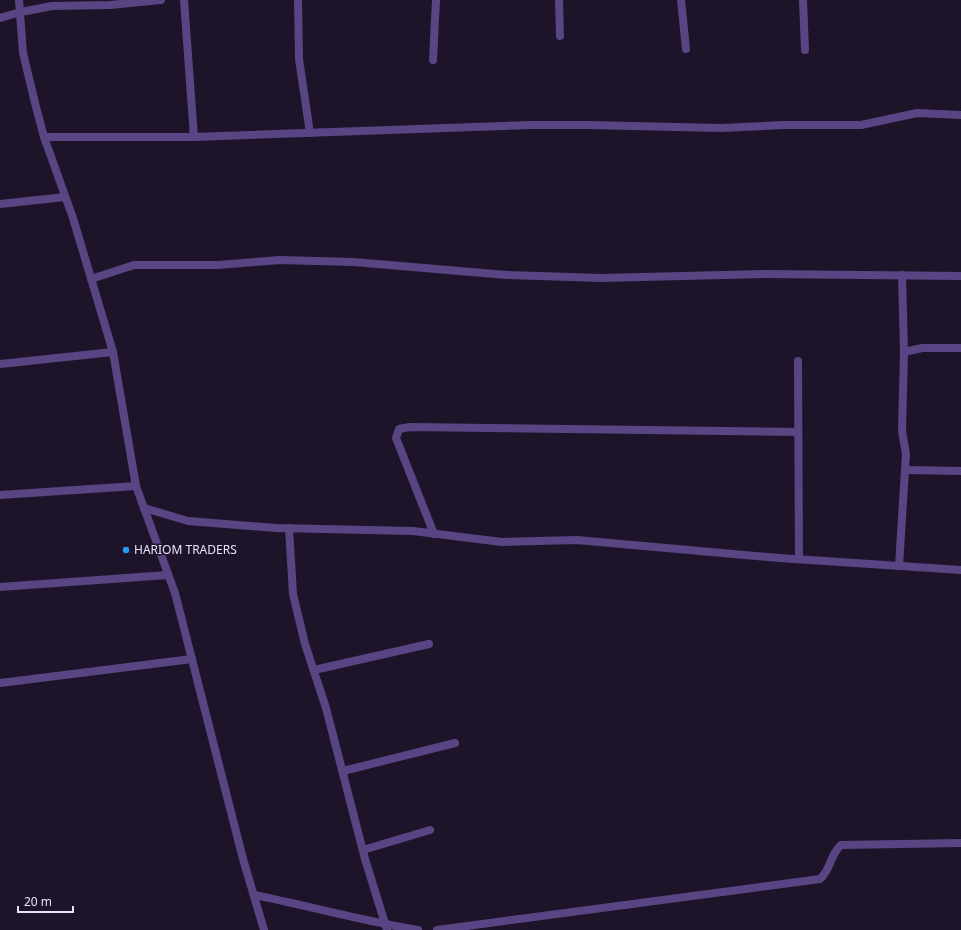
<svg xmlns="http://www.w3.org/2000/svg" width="961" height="930" viewBox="0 0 961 930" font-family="'Noto Sans',sans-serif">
  <rect width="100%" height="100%" fill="#1e142a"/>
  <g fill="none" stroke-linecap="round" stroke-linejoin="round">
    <g stroke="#594583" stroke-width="8">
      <path d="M 19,0 L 23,53 L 36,107 L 44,137 L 73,218 L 113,352 L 136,486 L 175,593 L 243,859 L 264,930"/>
      <path d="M 184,0 L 194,137"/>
      <path d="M 298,0 L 299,59 L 310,133"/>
      <path d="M 559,0 L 560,36"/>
      <path d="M 681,0 L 686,49"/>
      <path d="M 803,0 L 805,50"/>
      <path d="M 0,18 L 21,12 L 52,6 L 110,5 L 161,0"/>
      <path d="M 433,60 L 436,0"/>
      <path d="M 44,137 L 194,137 L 530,125 L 588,125 L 721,128 L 782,125 L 861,125 L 917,113 L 961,115"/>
      <path d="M 0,204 L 65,197"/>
      <path d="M 91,279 L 134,265 L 217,265 L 280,260 L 353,262 L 507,275 L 601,278 L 765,274 L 961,276"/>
      <path d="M 904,352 L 922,348 L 961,348"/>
      <path d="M 798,361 L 799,559"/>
      <path d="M 0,364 L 113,352"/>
      <path d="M 905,470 L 961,471"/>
      <path d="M 0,495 L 136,486"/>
      <path d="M 144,508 L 188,521 L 276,528 L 413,531 L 502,542 L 577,540 L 779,558 L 961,570"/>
      <path d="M 289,528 L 293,594 L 305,644 L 326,708 L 365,859 L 387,930"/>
      <path d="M 434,534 L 396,438 L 399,429 L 410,427 L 798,432"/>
      <path d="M 899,566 L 906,454 L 902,431 L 904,352 L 902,275"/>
      <path d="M 0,587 L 168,575"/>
      <path d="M 314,670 L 429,644"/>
      <path d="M 0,683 L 192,659"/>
      <path d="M 343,771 L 455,743"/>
      <path d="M 363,850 L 430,830"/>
      <path d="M 254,895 C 309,906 363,921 418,930"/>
      <path d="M 437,930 L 820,879 C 832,868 829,856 841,845 L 961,843"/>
    </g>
  </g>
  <circle fill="#239ae5" stroke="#1e142a" stroke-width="1.5" cx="126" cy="550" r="4"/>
  <g text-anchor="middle" stroke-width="3" stroke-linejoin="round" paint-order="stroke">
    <g font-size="12" fill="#ebe0fb" stroke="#1e142a" text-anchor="start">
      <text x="134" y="554">HARIOM TRADERS</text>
    </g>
  </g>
  <path d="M18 906v6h55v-6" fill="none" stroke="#ebe0fb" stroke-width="2"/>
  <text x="24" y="906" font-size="12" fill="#ebe0fb" stroke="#1e142a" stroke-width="3" paint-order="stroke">20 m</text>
</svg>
